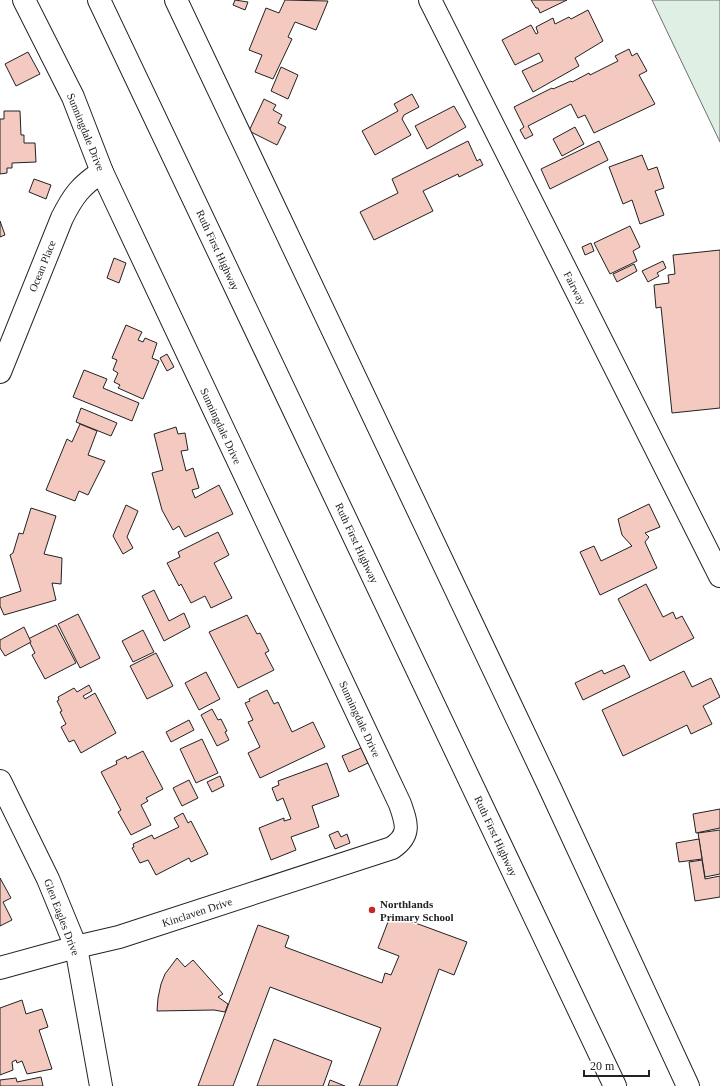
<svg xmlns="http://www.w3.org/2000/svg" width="720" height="1086" viewBox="0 0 720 1086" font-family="'Times New Roman',serif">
  <rect width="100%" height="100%" fill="#fff"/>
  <path fill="#e0efe3" stroke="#6f6f6f" d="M 652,0 L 720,0 L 720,142 Z"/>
  <g fill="#f3c9c0" stroke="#222">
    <path d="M 235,0 L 248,2 L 245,10 L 233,5 Z"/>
    <path d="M 285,0 L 328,1 L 316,30 L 295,22 L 288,37 L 292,39 L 273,79 L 255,72 L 262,55 L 249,50 L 266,8 L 279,13 Z"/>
    <path d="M 531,0 L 567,0 L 540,13 L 538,8 L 536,8 Z"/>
    <path d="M 588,10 L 603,41 L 575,58 L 579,66 L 533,92 L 522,71 L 543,61 L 539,53 L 515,65 L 502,40 L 531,25 L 536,34 L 538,33 L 536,27 L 553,18 L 555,24 L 569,17 L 571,19 Z"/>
    <path d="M 629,49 L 632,56 L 637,53 L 647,71 L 639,75 L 655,104 L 594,133 L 585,115 L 578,118 L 571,104 L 528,126 L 533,135 L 525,139 L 520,130 L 524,127 L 514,107 L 552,88 L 553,89 L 571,81 L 572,82 L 589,73 L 590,75 L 618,61 L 615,56 Z"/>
    <path d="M 28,52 L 40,74 L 16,86 L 5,64 Z"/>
    <path d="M 281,67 L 298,75 L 288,99 L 271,91 Z"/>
    <path d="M 412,94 L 419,107 L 404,115 L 402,119 L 411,135 L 375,155 L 362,131 L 398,111 L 394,104 Z"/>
    <path d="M 264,99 L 276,105 L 273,110 L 282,115 L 278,123 L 286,127 L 277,145 L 249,131 Z"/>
    <path d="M 454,106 L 466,127 L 427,149 L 415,126 Z"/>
    <path d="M 4,111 L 20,111 L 21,135 L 24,135 L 24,143 L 35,143 L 36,162 L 12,163 L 12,168 L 7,168 L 7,173 L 0,174 L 0,119 L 4,119 Z"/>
    <path d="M 575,127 L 584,144 L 562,156 L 553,139 Z"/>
    <path d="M 468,141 L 477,161 L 480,159 L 483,165 L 459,177 L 458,174 L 423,191 L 433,211 L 374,240 L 360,212 L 398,193 L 392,179 Z"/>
    <path d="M 599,141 L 608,160 L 550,189 L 541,169 Z"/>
    <path d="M 642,155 L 648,170 L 657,167 L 664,188 L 655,191 L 664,215 L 640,224 L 632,200 L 623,204 L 609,167 Z"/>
    <path d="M 34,179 L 51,185 L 46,199 L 29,192 Z"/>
    <path d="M 0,221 L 5,235 L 0,237 Z"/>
    <path d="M 630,226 L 640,247 L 633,251 L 637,261 L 610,274 L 594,243 Z"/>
    <path d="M 591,243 L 594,251 L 585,255 L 582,247 Z"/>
    <path d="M 720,250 L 720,408 L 672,413 L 661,307 L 656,308 L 654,285 L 669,283 L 668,275 L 675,274 L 673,255 Z"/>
    <path d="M 114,258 L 126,263 L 119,283 L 107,278 Z"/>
    <path d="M 663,261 L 666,268 L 657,273 L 659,276 L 648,282 L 642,271 Z"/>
    <path d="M 634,264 L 637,271 L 617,282 L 613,274 Z"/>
    <path d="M 126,325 L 142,332 L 138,340 L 143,342 L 145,338 L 157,343 L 152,358 L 159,361 L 143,399 L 118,388 L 120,385 L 114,382 L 118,373 L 113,370 L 117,360 L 112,358 Z"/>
    <path d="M 167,354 L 174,367 L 167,371 L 160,358 Z"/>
    <path d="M 84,370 L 107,379 L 103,388 L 139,403 L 132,421 L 73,397 Z"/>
    <path d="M 81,408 L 117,423 L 111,436 L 76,422 Z"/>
    <path d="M 80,424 L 97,431 L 88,455 L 105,461 L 88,495 L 79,491 L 75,501 L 46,490 L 67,439 L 72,442 Z"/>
    <path d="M 176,427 L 178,434 L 185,433 L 188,450 L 181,451 L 186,471 L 193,468 L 199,488 L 192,490 L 195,498 L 219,485 L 233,514 L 185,537 L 179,526 L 173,530 L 162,510 L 152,473 L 163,470 L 154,434 Z"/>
    <path d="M 649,504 L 660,527 L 645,533 L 649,537 L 645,542 L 657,568 L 600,595 L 580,552 L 594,546 L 601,561 L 632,546 L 622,535 L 618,519 Z"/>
    <path d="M 126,505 L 138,511 L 127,537 L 133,548 L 123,554 L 113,536 Z"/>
    <path d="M 31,508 L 56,516 L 44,554 L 62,558 L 61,584 L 52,583 L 56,600 L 4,615 L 0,606 L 0,598 L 21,591 L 10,555 L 13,553 L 19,533 L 23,534 Z"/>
    <path d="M 218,532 L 229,555 L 214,563 L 232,598 L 211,608 L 205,596 L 191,603 L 181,584 L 179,586 L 167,563 L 180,557 L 178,552 Z"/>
    <path d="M 646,584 L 663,617 L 673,612 L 676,619 L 682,616 L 694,638 L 650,661 L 618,599 Z"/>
    <path d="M 154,590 L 169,621 L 184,613 L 190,627 L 164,641 L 142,596 Z"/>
    <path d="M 78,614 L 100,658 L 80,668 L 58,624 Z"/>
    <path d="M 247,615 L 257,634 L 260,633 L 269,651 L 265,653 L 274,670 L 238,688 L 209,632 Z"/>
    <path d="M 56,625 L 76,663 L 45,679 L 32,655 L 35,653 L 28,639 Z"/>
    <path d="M 24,627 L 31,642 L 5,656 L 0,648 L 0,640 Z"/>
    <path d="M 143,630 L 154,652 L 133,662 L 122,641 Z"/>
    <path d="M 156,653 L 173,686 L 147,699 L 130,666 Z"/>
    <path d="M 624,665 L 630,677 L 583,700 L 575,683 L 602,670 L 604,674 Z"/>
    <path d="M 684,671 L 692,687 L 711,678 L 720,697 L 703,706 L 712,724 L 691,734 L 687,725 L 623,756 L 602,710 Z"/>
    <path d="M 206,672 L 220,699 L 199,710 L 185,683 Z"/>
    <path d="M 89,685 L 92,691 L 83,696 L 85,699 L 95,693 L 116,733 L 81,753 L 74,740 L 69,742 L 61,727 L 66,724 L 60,712 L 62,711 L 57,701 L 59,700 L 58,697 L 74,688 L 77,692 Z"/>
    <path d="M 267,690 L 274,704 L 278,702 L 292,732 L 313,722 L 325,747 L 260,778 L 248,753 L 260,747 L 248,722 L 253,720 L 245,703 L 250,701 L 249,699 Z"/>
    <path d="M 212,709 L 218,720 L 221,719 L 227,731 L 225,732 L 229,740 L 217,746 L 201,715 Z"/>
    <path d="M 189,720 L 194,730 L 171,742 L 166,732 Z"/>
    <path d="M 202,739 L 218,773 L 196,783 L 180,749 Z"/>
    <path d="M 361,748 L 368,763 L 349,772 L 342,756 Z"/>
    <path d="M 143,751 L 163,789 L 146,798 L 148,801 L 141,805 L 151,825 L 131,835 L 118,812 L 121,810 L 101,772 L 117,764 L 116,761 L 126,756 L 127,759 Z"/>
    <path d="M 327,763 L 339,796 L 312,806 L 319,827 L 291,837 L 296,850 L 271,860 L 259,828 L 284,818 L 284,821 L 291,819 L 283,798 L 277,801 L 272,788 L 279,785 L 278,781 Z"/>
    <path d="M 220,776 L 224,786 L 212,792 L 207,782 Z"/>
    <path d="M 189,780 L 198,798 L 182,806 L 173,788 Z"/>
    <path d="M 720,809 L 720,828 L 696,833 L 693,814 Z"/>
    <path d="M 183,813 L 188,823 L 191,821 L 208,854 L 191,862 L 189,858 L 156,875 L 148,860 L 140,863 L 132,848 L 134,847 L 133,844 L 152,835 L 154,839 L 179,827 L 174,818 Z"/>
    <path d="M 720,830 L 720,874 L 705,877 L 698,833 Z"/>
    <path d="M 338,831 L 341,837 L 347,834 L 350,843 L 335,849 L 329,835 Z"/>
    <path d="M 699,839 L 702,859 L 679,862 L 676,843 Z"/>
    <path d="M 702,860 L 705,879 L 720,876 L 720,897 L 695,901 L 689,862 Z"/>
    <path d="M 0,878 L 11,898 L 3,902 L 12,920 L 0,926 Z"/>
    <path d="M 391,914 L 467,942 L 454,975 L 439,969 L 397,1086 L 359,1086 L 381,1028 L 270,987 L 233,1086 L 198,1086 L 258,925 L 289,936 L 285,947 L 382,983 L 385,973 L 391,975 L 399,956 L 378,948 Z"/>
    <path d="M 177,958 L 185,967 L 193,960 L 223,994 L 218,997 L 228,1004 L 225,1012 L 214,1010 L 157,1011 L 158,998 L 161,984 L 165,974 Z"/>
    <path d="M 22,1000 L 26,1014 L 42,1009 L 48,1027 L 39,1030 L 52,1069 L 27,1074 L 22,1061 L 17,1063 L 16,1060 L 12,1062 L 13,1070 L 0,1075 L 0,1008 Z"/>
    <path d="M 274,1039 L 332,1061 L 323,1086 L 257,1086 Z"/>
    <path d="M 41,1077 L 43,1086 L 0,1086 L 0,1080 L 16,1078 L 17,1082 Z"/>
    <path d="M 330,1080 L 345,1086 L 328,1086 Z"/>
  </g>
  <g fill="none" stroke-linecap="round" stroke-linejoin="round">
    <defs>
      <g id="minor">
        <path d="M 430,0 L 720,576"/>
        <path d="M 0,372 L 62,218 C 73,196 81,185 102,172"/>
        <path d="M 0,781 L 48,879 L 76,947 L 101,1086"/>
        <path d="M 0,968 L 76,947 L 119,937 L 392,848 C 411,835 407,824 400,804 L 102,172 L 73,97 L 24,0"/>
      </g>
      <g id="highway">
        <path d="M 99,0 L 615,1086"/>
        <path d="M 176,0 L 549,786 L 688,1086"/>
      </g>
    </defs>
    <use href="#minor" stroke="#222" stroke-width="24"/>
    <use href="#highway" stroke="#222" stroke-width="24"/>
    <use href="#minor" stroke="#fff" stroke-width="22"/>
    <use href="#highway" stroke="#fff" stroke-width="22"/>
  </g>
  <circle fill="#c62828" stroke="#fff" stroke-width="1.5" cx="372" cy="910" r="4"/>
  <g text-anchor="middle" stroke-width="3" stroke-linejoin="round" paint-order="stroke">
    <g font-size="11" fill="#222" stroke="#fff">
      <text transform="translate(86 132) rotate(68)" y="4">Sunningdale Drive</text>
      <text transform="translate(218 250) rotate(65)" y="4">Ruth First Highway</text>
      <text transform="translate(42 266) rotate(-68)" y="4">Ocean Place</text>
      <text transform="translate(575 288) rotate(63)" y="4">Fairway</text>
      <text transform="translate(221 426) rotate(65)" y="4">Sunningdale Drive</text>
      <text transform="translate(357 543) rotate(65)" y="4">Ruth First Highway</text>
      <text transform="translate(360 719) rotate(65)" y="4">Sunningdale Drive</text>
      <text transform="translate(496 836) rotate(65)" y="4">Ruth First Highway</text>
      <text transform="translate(197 912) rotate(-18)" y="4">Kinclaven Drive</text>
      <text transform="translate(62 917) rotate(69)" y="4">Glen Eagles Drive</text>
    </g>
    <g font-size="11" font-weight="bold" fill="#222" stroke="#fff" text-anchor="start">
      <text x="380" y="908">Northlands<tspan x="380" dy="13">Primary School</tspan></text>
    </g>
  </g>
  <path d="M584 1070v6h65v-6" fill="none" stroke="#222222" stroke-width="2"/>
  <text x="590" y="1070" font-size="12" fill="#222222" stroke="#ffffff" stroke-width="3" paint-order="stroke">20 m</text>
</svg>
